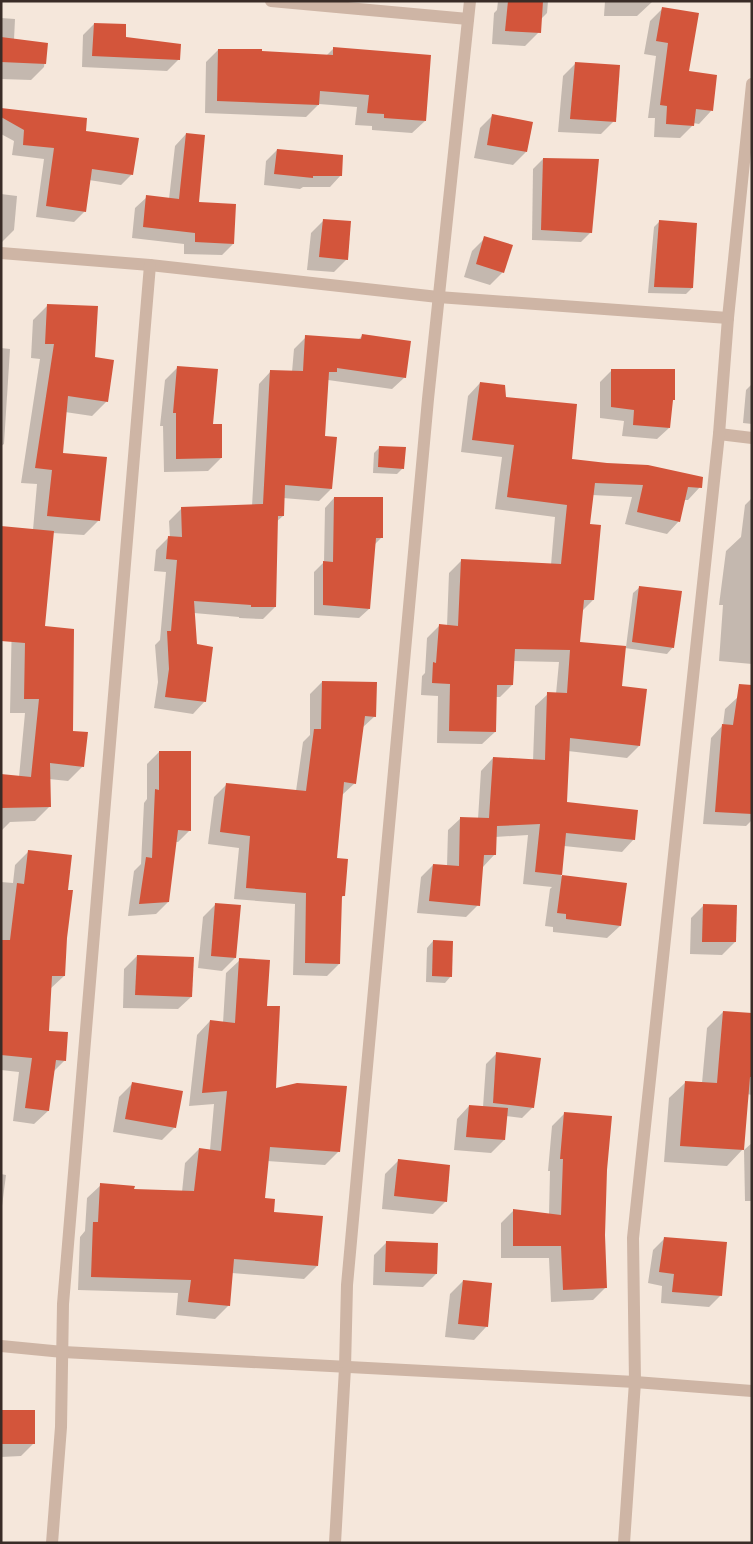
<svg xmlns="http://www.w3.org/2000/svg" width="753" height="1544" viewBox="0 0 753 1544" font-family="'Exo 2',sans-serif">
  <rect width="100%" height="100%" fill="#f5e7db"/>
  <g fill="#0003">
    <path d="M 498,1 L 548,1 L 547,13 L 540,20 L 539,32 L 525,46 L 492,44 L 494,13 L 497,10 Z"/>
    <path d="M 605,1 L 652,1 L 652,2 L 637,16 L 604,16 Z"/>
    <path d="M 663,8 L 688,72 L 711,111 L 699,124 L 693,123 L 693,125 L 680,138 L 654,137 L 655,118 L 648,118 L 656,56 L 644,54 L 650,21 Z"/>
    <path d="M 1,18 L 15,19 L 14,40 L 47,44 L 44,67 L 31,80 L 1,79 Z"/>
    <path d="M 94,24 L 124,38 L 179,59 L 167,71 L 82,67 L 83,35 Z"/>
    <path d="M 334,48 L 425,121 L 412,133 L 372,130 L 372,126 L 355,125 L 357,107 L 319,104 L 306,117 L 205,113 L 206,62 L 218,50 L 326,56 Z"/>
    <path d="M 576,63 L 614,121 L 601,134 L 558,132 L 563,76 Z"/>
    <path d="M 1,110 L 84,132 L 132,174 L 121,185 L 89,180 L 85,211 L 74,222 L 36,217 L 44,159 L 12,155 L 14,141 L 1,134 Z"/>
    <path d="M 493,115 L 526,152 L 513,165 L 474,158 L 480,128 Z"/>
    <path d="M 186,134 L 198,203 L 235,205 L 233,244 L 222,255 L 184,254 L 184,244 L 132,238 L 135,208 L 147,197 L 169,199 L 175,146 Z"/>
    <path d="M 277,150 L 341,175 L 330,187 L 303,187 L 300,189 L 264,185 L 266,161 Z"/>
    <path d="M 543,159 L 591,232 L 581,242 L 532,240 L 533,169 Z"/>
    <path d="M 1,194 L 17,196 L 14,230 L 1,243 Z"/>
    <path d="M 324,220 L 347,259 L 334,272 L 307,270 L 311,233 Z"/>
    <path d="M 660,221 L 692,288 L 686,294 L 648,293 L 654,227 Z"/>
    <path d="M 485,238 L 503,272 L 490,285 L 464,277 L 472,251 Z"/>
    <path d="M 48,305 L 94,358 L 107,401 L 92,416 L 65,412 L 61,454 L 99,520 L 84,535 L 53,533 L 44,628 L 72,732 L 83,766 L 68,781 L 49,779 L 50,806 L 35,821 L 10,822 L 1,831 L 1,775 L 19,777 L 25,713 L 10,713 L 13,568 L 33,530 L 37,484 L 21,483 L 40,359 L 31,358 L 33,320 Z"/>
    <path d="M 362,336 L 405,377 L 392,389 L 328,380 L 324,437 L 331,489 L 319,501 L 283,498 L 283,516 L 276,522 L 275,607 L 263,619 L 239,618 L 239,617 L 194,613 L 196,645 L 205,701 L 193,714 L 154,708 L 158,682 L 155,645 L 160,640 L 166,572 L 154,571 L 156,550 L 168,538 L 170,538 L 169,521 L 182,508 L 252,506 L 259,384 L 271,371 L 292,372 L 294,349 L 306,337 L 358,340 Z"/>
    <path d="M 1,348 L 10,349 L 4,444 L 1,446 Z"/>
    <path d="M 178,367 L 211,426 L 221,458 L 208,471 L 164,472 L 163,426 L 160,426 L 165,380 Z"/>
    <path d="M 612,370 L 669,428 L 657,439 L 622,436 L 624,421 L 600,418 L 600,382 Z"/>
    <path d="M 480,383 L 504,398 L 571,460 L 700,487 L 688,500 L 684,500 L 679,521 L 667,534 L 625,524 L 632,497 L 592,495 L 589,525 L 593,600 L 582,611 L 579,643 L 626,647 L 633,593 L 640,587 L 673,647 L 667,654 L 625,648 L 621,688 L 639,746 L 627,758 L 568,751 L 565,803 L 634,839 L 622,852 L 564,846 L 561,876 L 626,884 L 620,926 L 607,938 L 553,932 L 553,927 L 545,926 L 550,889 L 552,887 L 523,884 L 528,835 L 495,837 L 495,854 L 482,868 L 478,905 L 466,917 L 417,913 L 421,877 L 433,865 L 447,866 L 448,830 L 461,818 L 478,819 L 481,771 L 493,758 L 533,761 L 535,706 L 548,694 L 556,694 L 559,662 L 513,661 L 512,685 L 500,697 L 496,697 L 495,732 L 482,744 L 437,743 L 438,696 L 421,695 L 422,676 L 425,673 L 427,638 L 439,626 L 447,626 L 449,573 L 462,560 L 551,565 L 555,517 L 495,509 L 502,457 L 461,452 L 468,396 Z"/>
    <path d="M 752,384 L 752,424 L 743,423 L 746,390 Z"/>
    <path d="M 380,447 L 403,468 L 397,474 L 373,473 L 374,453 Z"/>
    <path d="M 334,498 L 381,538 L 374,545 L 369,609 L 359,618 L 314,615 L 314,572 L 324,562 L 325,508 Z"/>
    <path d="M 752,498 L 752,664 L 719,661 L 723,605 L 719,605 L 726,551 L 741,537 L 745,505 Z"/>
    <path d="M 322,682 L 375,716 L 362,728 L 355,783 L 342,795 L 336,859 L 344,895 L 341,898 L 339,964 L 327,976 L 293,975 L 295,904 L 234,899 L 239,848 L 208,844 L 214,797 L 227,784 L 296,791 L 303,742 L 310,735 L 310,694 Z"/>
    <path d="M 738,697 L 752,699 L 752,820 L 746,826 L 703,824 L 711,738 L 723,725 L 725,709 Z"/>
    <path d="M 159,752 L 190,830 L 178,842 L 175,842 L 168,902 L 156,914 L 128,916 L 134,871 L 141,864 L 144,803 L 147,799 L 147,764 Z"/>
    <path d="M 29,851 L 66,891 L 64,976 L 50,989 L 48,1033 L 65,1060 L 53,1072 L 48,1111 L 34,1124 L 13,1121 L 19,1072 L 1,1070 L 1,882 L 13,883 L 15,865 Z"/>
    <path d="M 216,904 L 235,958 L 222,971 L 198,968 L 203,917 Z"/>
    <path d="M 704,905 L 735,942 L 722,955 L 690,954 L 691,918 Z"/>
    <path d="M 433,941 L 451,976 L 445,983 L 426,982 L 427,948 Z"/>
    <path d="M 137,956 L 191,997 L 178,1009 L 123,1008 L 124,969 Z"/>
    <path d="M 240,960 L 266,1007 L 275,1089 L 339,1151 L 325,1165 L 267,1161 L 264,1199 L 272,1213 L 317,1266 L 304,1279 L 232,1273 L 229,1305 L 215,1319 L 176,1315 L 178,1293 L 78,1290 L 80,1237 L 85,1231 L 87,1198 L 101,1185 L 133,1190 L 182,1192 L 185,1163 L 199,1149 L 210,1150 L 214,1104 L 189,1106 L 197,1035 L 210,1021 L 223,1023 L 226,973 Z"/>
    <path d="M 723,1012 L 752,1014 L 752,1095 L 747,1094 L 743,1149 L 727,1166 L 664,1162 L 669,1098 L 686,1082 L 702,1083 L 707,1028 Z"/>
    <path d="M 497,1053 L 533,1107 L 522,1118 L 506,1116 L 504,1140 L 491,1153 L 454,1150 L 457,1119 L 469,1106 L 483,1107 L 486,1064 Z"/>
    <path d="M 132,1084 L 175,1127 L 162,1140 L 113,1132 L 119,1097 Z"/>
    <path d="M 565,1113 L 606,1169 L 604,1235 L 606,1287 L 593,1300 L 551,1302 L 549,1258 L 501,1258 L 501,1223 L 514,1210 L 549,1215 L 550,1171 L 548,1171 L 552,1126 Z"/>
    <path d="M 752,1143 L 752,1201 L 745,1201 L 744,1150 Z"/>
    <path d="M 398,1161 L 446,1201 L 433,1214 L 382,1209 L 385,1174 Z"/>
    <path d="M 1,1174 L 6,1175 L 1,1214 Z"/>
    <path d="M 665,1238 L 721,1295 L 709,1307 L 661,1303 L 662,1286 L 648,1283 L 653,1250 Z"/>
    <path d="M 387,1242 L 436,1274 L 423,1287 L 373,1285 L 374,1255 Z"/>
    <path d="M 463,1281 L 491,1285 L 486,1327 L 474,1340 L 445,1337 L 450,1294 Z"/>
    <path d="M 1,1412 L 34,1443 L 21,1456 L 1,1457 Z"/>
  </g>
  <g fill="#d3553b">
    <path d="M 508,1 L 543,1 L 541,33 L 505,31 Z"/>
    <path d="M 662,7 L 699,13 L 689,71 L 717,75 L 713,111 L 696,109 L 694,126 L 666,124 L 667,106 L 660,105 L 668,43 L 656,41 Z"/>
    <path d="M 94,23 L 126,24 L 126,37 L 181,44 L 180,60 L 92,56 Z"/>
    <path d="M 1,37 L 48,43 L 46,64 L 1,62 Z"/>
    <path d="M 333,47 L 431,55 L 426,121 L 384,118 L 384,114 L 367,113 L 369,95 L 320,91 L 319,105 L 217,101 L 218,49 L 262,49 L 262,51 L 333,55 Z"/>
    <path d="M 575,62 L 620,65 L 616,122 L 570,119 Z"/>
    <path d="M 1,108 L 87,118 L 86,131 L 139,138 L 133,175 L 92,169 L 86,212 L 46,206 L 54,148 L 23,145 L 24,130 L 1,117 Z"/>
    <path d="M 492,114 L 533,122 L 527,152 L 487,145 Z"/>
    <path d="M 186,133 L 205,135 L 199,202 L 236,204 L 234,244 L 195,242 L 195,233 L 143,227 L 146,195 L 179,199 Z"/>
    <path d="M 277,149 L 343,155 L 342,176 L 313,176 L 313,178 L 274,174 Z"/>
    <path d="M 543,158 L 599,159 L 592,233 L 541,230 Z"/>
    <path d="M 323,219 L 351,221 L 348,260 L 319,257 Z"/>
    <path d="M 659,220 L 697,223 L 693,288 L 654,287 Z"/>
    <path d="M 484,236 L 513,245 L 504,273 L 476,264 Z"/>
    <path d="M 47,304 L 98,306 L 95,357 L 114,360 L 108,402 L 68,396 L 63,453 L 107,457 L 100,521 L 47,516 L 52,470 L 35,468 L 54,344 L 45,344 Z"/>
    <path d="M 362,334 L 411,341 L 406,378 L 337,368 L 337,372 L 329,372 L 325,436 L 337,437 L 332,489 L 285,485 L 284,516 L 278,516 L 276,607 L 251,607 L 251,605 L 194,601 L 197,644 L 213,647 L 206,702 L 165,697 L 169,669 L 167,631 L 171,631 L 177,560 L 166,559 L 168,536 L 182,537 L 181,507 L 263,504 L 270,370 L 303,371 L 305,335 L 361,339 Z"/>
    <path d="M 177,366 L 218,369 L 213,424 L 222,424 L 222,458 L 176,459 L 176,413 L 173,413 Z"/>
    <path d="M 611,369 L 675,369 L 675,400 L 673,400 L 670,428 L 633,425 L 634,410 L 611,407 Z"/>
    <path d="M 480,382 L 505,385 L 506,397 L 577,404 L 572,459 L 607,463 L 648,465 L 703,477 L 702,488 L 688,487 L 680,522 L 637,512 L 643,485 L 595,483 L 590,524 L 601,525 L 594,600 L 584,600 L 580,642 L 626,646 L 622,686 L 647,689 L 640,746 L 570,738 L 567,802 L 638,810 L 635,840 L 566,833 L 562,875 L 535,872 L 540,824 L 497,826 L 496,855 L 484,855 L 480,906 L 429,901 L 433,864 L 459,866 L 460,817 L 489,818 L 493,757 L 545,760 L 547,692 L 567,693 L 570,650 L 515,649 L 513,685 L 497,685 L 496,732 L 449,731 L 450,684 L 432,683 L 433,662 L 436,663 L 439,624 L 458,626 L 461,559 L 561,564 L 567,505 L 507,497 L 514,445 L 472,440 Z"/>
    <path d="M 379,446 L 406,447 L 404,469 L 378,467 Z"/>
    <path d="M 334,497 L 383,497 L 383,538 L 376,538 L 370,609 L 323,605 L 323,561 L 333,562 Z"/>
    <path d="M 1,526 L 54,531 L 45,626 L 74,629 L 73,731 L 88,732 L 84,767 L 50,763 L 51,807 L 1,808 L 1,774 L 31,777 L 39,699 L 24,699 L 25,643 L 1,641 Z"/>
    <path d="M 639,586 L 682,591 L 674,648 L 632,642 Z"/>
    <path d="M 322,681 L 377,682 L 376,717 L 365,716 L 356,784 L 344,782 L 337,858 L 348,859 L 345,896 L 342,896 L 340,964 L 305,963 L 306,893 L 246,888 L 250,836 L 220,832 L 226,783 L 306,791 L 314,729 L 321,729 Z"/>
    <path d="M 739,684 L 752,685 L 752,814 L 715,812 L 722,724 L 733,725 Z"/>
    <path d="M 159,751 L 191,751 L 191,831 L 178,830 L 169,902 L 139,904 L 146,857 L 152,858 L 155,789 L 159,790 Z"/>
    <path d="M 28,850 L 72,855 L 68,890 L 73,890 L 67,938 L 65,976 L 52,976 L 49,1031 L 68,1032 L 66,1061 L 56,1060 L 49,1111 L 25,1108 L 32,1058 L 1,1055 L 1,940 L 10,940 L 17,883 L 24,884 Z"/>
    <path d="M 562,875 L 627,883 L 621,926 L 566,919 L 566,914 L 557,913 Z"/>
    <path d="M 215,903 L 241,905 L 236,958 L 211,956 Z"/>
    <path d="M 703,904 L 737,905 L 736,942 L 702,942 Z"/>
    <path d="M 433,940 L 453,941 L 452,977 L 432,976 Z"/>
    <path d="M 137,955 L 194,957 L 192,997 L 135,995 Z"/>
    <path d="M 239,958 L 270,960 L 267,1006 L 280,1006 L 276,1088 L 297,1083 L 347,1086 L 340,1152 L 270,1147 L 265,1198 L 275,1199 L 274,1212 L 323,1216 L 318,1266 L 234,1259 L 230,1306 L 188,1302 L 191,1280 L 91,1277 L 93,1222 L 98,1222 L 100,1183 L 135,1186 L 134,1189 L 194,1191 L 199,1148 L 221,1151 L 227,1091 L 202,1093 L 210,1020 L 235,1023 Z"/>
    <path d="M 723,1011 L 752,1013 L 752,1077 L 750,1077 L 744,1150 L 680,1146 L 685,1081 L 717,1083 Z"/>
    <path d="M 496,1052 L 541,1058 L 534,1108 L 493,1103 Z"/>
    <path d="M 132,1082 L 183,1091 L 176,1128 L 125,1119 Z"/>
    <path d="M 469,1105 L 508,1108 L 505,1140 L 466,1137 Z"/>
    <path d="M 564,1112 L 612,1116 L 607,1170 L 605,1235 L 607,1288 L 563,1290 L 561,1246 L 513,1246 L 513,1209 L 561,1215 L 563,1159 L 560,1159 Z"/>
    <path d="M 398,1159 L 450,1165 L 447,1202 L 394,1196 Z"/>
    <path d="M 664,1237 L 727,1242 L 722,1296 L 672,1292 L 674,1274 L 659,1272 Z"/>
    <path d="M 386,1241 L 438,1243 L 437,1274 L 385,1272 Z"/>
    <path d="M 463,1280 L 492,1283 L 488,1327 L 458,1324 Z"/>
    <rect x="1" y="1410" width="34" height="34"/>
  </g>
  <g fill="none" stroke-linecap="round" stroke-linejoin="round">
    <g stroke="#ceb5a5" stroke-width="12">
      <path d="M 271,1 L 468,19"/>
      <path d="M 1,253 L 150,265 L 438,297 L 728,318"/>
      <path d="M 719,434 L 752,438"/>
      <path d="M 1,1346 L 63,1352 L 635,1382 L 752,1391"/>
      <path d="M 52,1543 L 61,1427 L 63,1304 L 150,265"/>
      <path d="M 335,1543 L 345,1368 L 347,1285 L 428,399 L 470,1"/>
      <path d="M 624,1543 L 635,1382 L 633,1238 L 719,434 L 728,318 L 752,84"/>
    </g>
  </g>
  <rect width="753" height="1544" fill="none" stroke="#392c27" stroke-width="5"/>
</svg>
